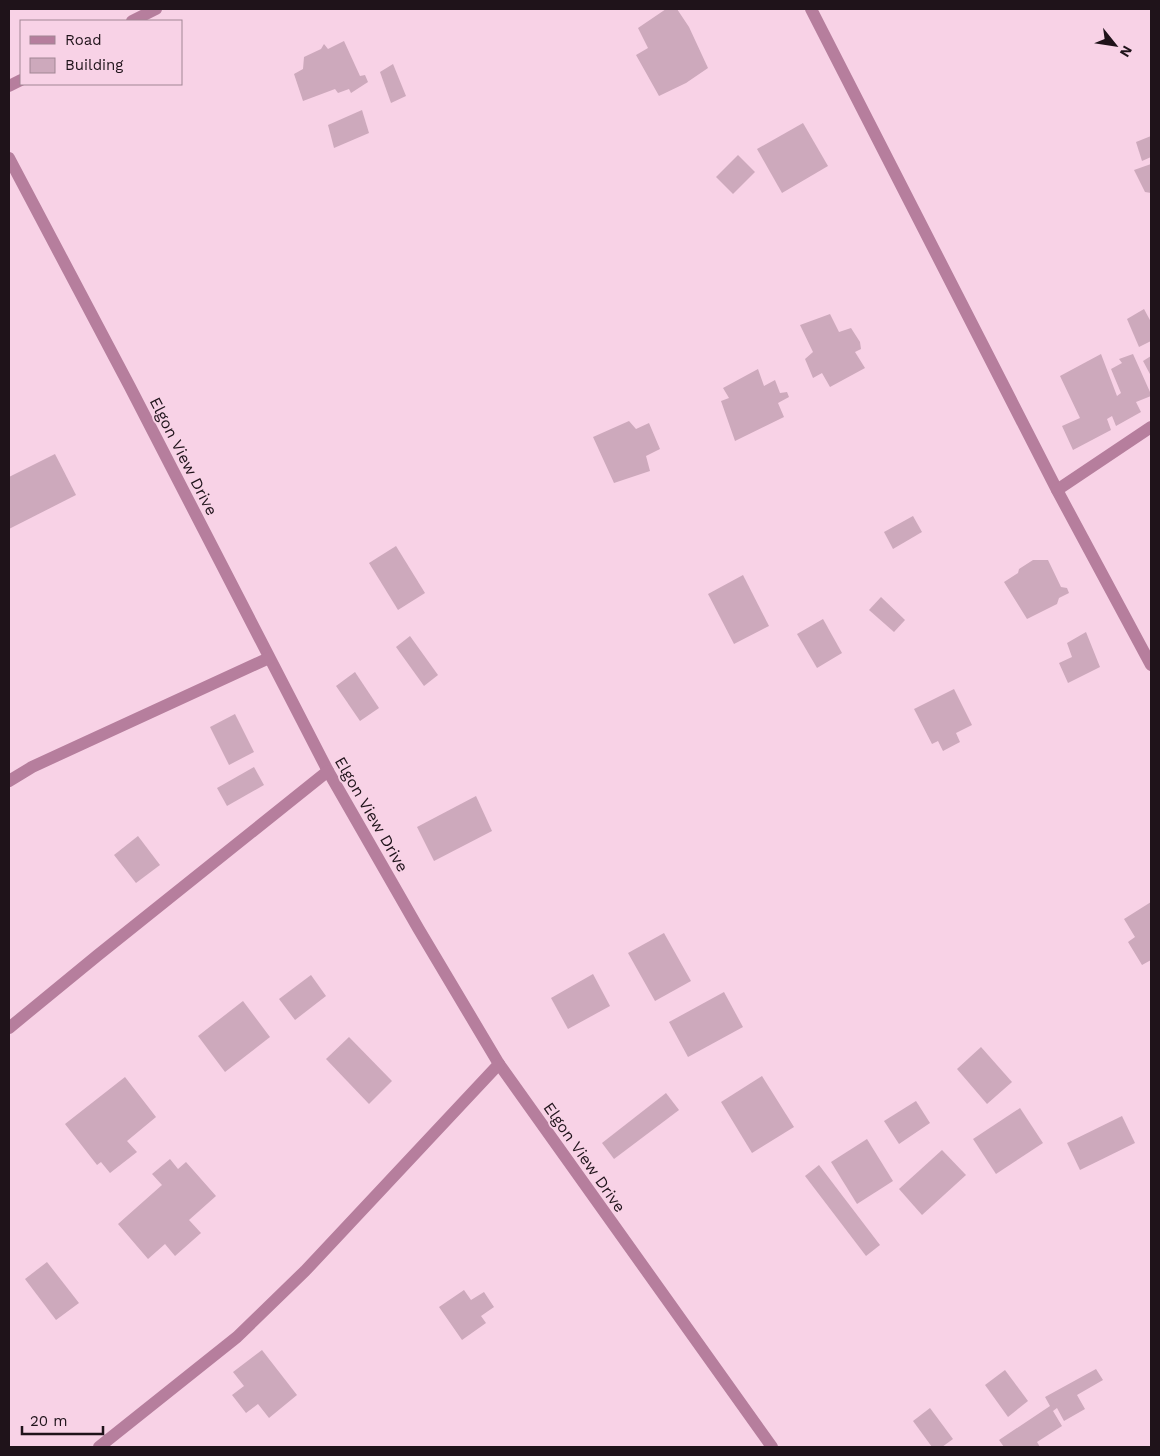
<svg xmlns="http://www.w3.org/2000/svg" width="1160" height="1456" viewBox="0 0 1160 1456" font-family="'Work Sans',sans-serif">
  <rect width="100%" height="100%" fill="#f8d2e6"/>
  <g fill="#cda9bc">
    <path d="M 666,9 L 677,9 L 689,27 L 708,68 L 686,83 L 659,96 L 636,55 L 648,48 L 638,28 Z"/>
    <path d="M 344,41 L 360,76 L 365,75 L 368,82 L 351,93 L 349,89 L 338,93 L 335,89 L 303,101 L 294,74 L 303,69 L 304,57 L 321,49 L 324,44 L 328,49 Z"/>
    <path d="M 393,64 L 406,96 L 391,103 L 380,72 Z"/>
    <path d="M 362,110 L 369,133 L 334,148 L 328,125 Z"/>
    <path d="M 803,123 L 828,166 L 782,193 L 757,149 Z"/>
    <path d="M 1151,136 L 1151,157 L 1142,161 L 1136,142 Z"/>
    <path d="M 738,155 L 755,172 L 733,194 L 716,177 Z"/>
    <path d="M 1151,164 L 1151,193 L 1145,192 L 1134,170 Z"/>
    <path d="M 1144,309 L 1151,322 L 1151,341 L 1139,347 L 1127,319 Z"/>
    <path d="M 830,314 L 839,332 L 851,328 L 860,342 L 861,349 L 855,352 L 865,368 L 830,387 L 822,373 L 813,378 L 805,359 L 813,352 L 800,325 Z"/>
    <path d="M 1101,354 L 1117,396 L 1121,393 L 1111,369 L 1122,363 L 1119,359 L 1133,354 L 1150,392 L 1151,396 L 1136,402 L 1141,412 L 1116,426 L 1112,416 L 1107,419 L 1111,430 L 1073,450 L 1062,426 L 1080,418 L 1060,376 Z"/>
    <path d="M 1151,356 L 1151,376 L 1143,361 Z"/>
    <path d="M 758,369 L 764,386 L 775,380 L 780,393 L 787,392 L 789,397 L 778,403 L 784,417 L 735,441 L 721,401 L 729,398 L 723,388 Z"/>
    <path d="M 629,421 L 636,429 L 649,423 L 660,449 L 646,456 L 650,471 L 614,483 L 593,437 Z"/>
    <path d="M 55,454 L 76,495 L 9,529 L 9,477 Z"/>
    <path d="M 913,516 L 922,532 L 893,549 L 884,532 Z"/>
    <path d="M 396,546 L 425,593 L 398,610 L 369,563 Z"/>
    <path d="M 1033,560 L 1048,560 L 1061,587 L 1067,588 L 1069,593 L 1059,598 L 1057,604 L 1027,619 L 1004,582 L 1018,573 L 1019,569 Z"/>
    <path d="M 743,575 L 769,626 L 734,644 L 708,594 Z"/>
    <path d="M 881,597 L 905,620 L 894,632 L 869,610 Z"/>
    <path d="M 823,619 L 842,653 L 817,668 L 797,634 Z"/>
    <path d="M 1086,632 L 1100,667 L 1068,683 L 1059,663 L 1072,657 L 1067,643 Z"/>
    <path d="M 410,636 L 438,675 L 424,686 L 396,647 Z"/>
    <path d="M 355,672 L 379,708 L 360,721 L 336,686 Z"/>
    <path d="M 954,689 L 972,725 L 956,733 L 960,742 L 943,751 L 938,741 L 932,744 L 914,709 Z"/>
    <path d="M 235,714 L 254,752 L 229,765 L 210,727 Z"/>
    <path d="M 254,767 L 264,785 L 227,806 L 217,788 Z"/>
    <path d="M 476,796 L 492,831 L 434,861 L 417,827 Z"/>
    <path d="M 138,836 L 160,865 L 136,883 L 114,855 Z"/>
    <path d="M 1151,902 L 1151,960 L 1142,965 L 1128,942 L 1135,937 L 1124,919 Z"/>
    <path d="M 664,933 L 691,981 L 655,1001 L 628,953 Z"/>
    <path d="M 593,974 L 610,1006 L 568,1029 L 551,998 Z"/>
    <path d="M 311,975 L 326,996 L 295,1020 L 279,999 Z"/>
    <path d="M 724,992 L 743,1027 L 688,1057 L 669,1022 Z"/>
    <path d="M 243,1001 L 270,1037 L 225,1072 L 198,1036 Z"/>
    <path d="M 349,1037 L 392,1081 L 369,1104 L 326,1059 Z"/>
    <path d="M 981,1047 L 1012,1082 L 987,1104 L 957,1069 Z"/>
    <path d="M 762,1076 L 794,1127 L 752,1153 L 721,1102 Z"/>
    <path d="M 125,1077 L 156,1117 L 127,1141 L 137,1152 L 110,1173 L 101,1162 L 97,1165 L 65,1124 Z"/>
    <path d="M 666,1093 L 679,1110 L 614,1159 L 602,1143 Z"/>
    <path d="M 916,1101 L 930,1123 L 899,1144 L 884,1121 Z"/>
    <path d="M 1020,1108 L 1043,1143 L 996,1174 L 973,1139 Z"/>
    <path d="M 1122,1116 L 1135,1143 L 1080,1170 L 1067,1143 Z"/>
    <path d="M 867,1139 L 893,1181 L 857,1204 L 831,1162 Z"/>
    <path d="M 942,1150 L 966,1175 L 922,1215 L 899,1189 Z"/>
    <path d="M 170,1159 L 178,1169 L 186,1162 L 216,1196 L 189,1220 L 201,1233 L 175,1256 L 165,1244 L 148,1259 L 118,1224 L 162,1185 L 152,1174 Z"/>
    <path d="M 819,1165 L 880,1245 L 866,1256 L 805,1176 Z"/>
    <path d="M 47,1262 L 79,1303 L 56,1320 L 25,1279 Z"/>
    <path d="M 464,1290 L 471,1300 L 484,1292 L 494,1307 L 481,1316 L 486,1323 L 462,1340 L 439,1307 Z"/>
    <path d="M 262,1350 L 297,1395 L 269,1418 L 258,1404 L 246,1413 L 232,1395 L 244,1386 L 233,1372 Z"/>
    <path d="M 1096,1369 L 1103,1380 L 1077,1395 L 1085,1409 L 1064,1421 L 1057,1408 L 1053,1411 L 1062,1426 L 1037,1442 L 1040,1447 L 1004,1447 L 999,1440 L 1050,1406 L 1045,1397 Z"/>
    <path d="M 1005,1370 L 1028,1401 L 1008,1417 L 985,1385 Z"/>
    <path d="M 930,1408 L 953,1439 L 942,1447 L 932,1447 L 913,1421 Z"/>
  </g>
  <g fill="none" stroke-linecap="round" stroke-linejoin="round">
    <g stroke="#b67e9d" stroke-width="12">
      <path d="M 811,9 L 1057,490 L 1151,665"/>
      <path d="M 132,21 L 156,9"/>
      <path d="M 9,86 L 21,80"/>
      <path d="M 9,158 L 130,387 L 328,771 L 418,928 L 499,1064 L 772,1447"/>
      <path d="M 1057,490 L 1151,427"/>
      <path d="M 9,781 L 32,767 L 269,658"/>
      <path d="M 9,1028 L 98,955 L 328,771"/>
      <path d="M 99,1447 L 237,1337 L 305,1271 L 499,1064"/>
    </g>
  </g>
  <g text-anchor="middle" stroke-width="4" stroke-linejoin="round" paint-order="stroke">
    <g font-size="16" fill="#1f131a" stroke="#f8d2e6">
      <text transform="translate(184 456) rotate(63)" y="6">Elgon View Drive</text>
      <text transform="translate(372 814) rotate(60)" y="6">Elgon View Drive</text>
      <text transform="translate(585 1157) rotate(55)" y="6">Elgon View Drive</text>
    </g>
  </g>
  <rect width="1160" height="1456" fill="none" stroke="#1f131a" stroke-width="20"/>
  <rect x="20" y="20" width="162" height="65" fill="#f8d2e6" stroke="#a18694"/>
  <rect x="30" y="36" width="25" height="8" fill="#b67e9d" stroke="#a18694"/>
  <text x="65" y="45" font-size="15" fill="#1f131a">Road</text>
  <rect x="30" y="58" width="25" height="15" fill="#cda9bc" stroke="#a18694"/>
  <text x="65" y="70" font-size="15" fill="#1f131a">Building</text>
  <g transform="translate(1115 45) rotate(120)" stroke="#f8d2e6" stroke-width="4" paint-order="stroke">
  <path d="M0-4L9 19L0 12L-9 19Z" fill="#1f131a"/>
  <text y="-8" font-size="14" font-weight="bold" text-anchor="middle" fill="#1f131a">N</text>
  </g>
  <path d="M22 1426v8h81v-8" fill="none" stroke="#1f131a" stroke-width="2.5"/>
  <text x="30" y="1426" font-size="15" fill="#1f131a" stroke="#f8d2e6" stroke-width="4" paint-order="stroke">20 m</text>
</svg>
